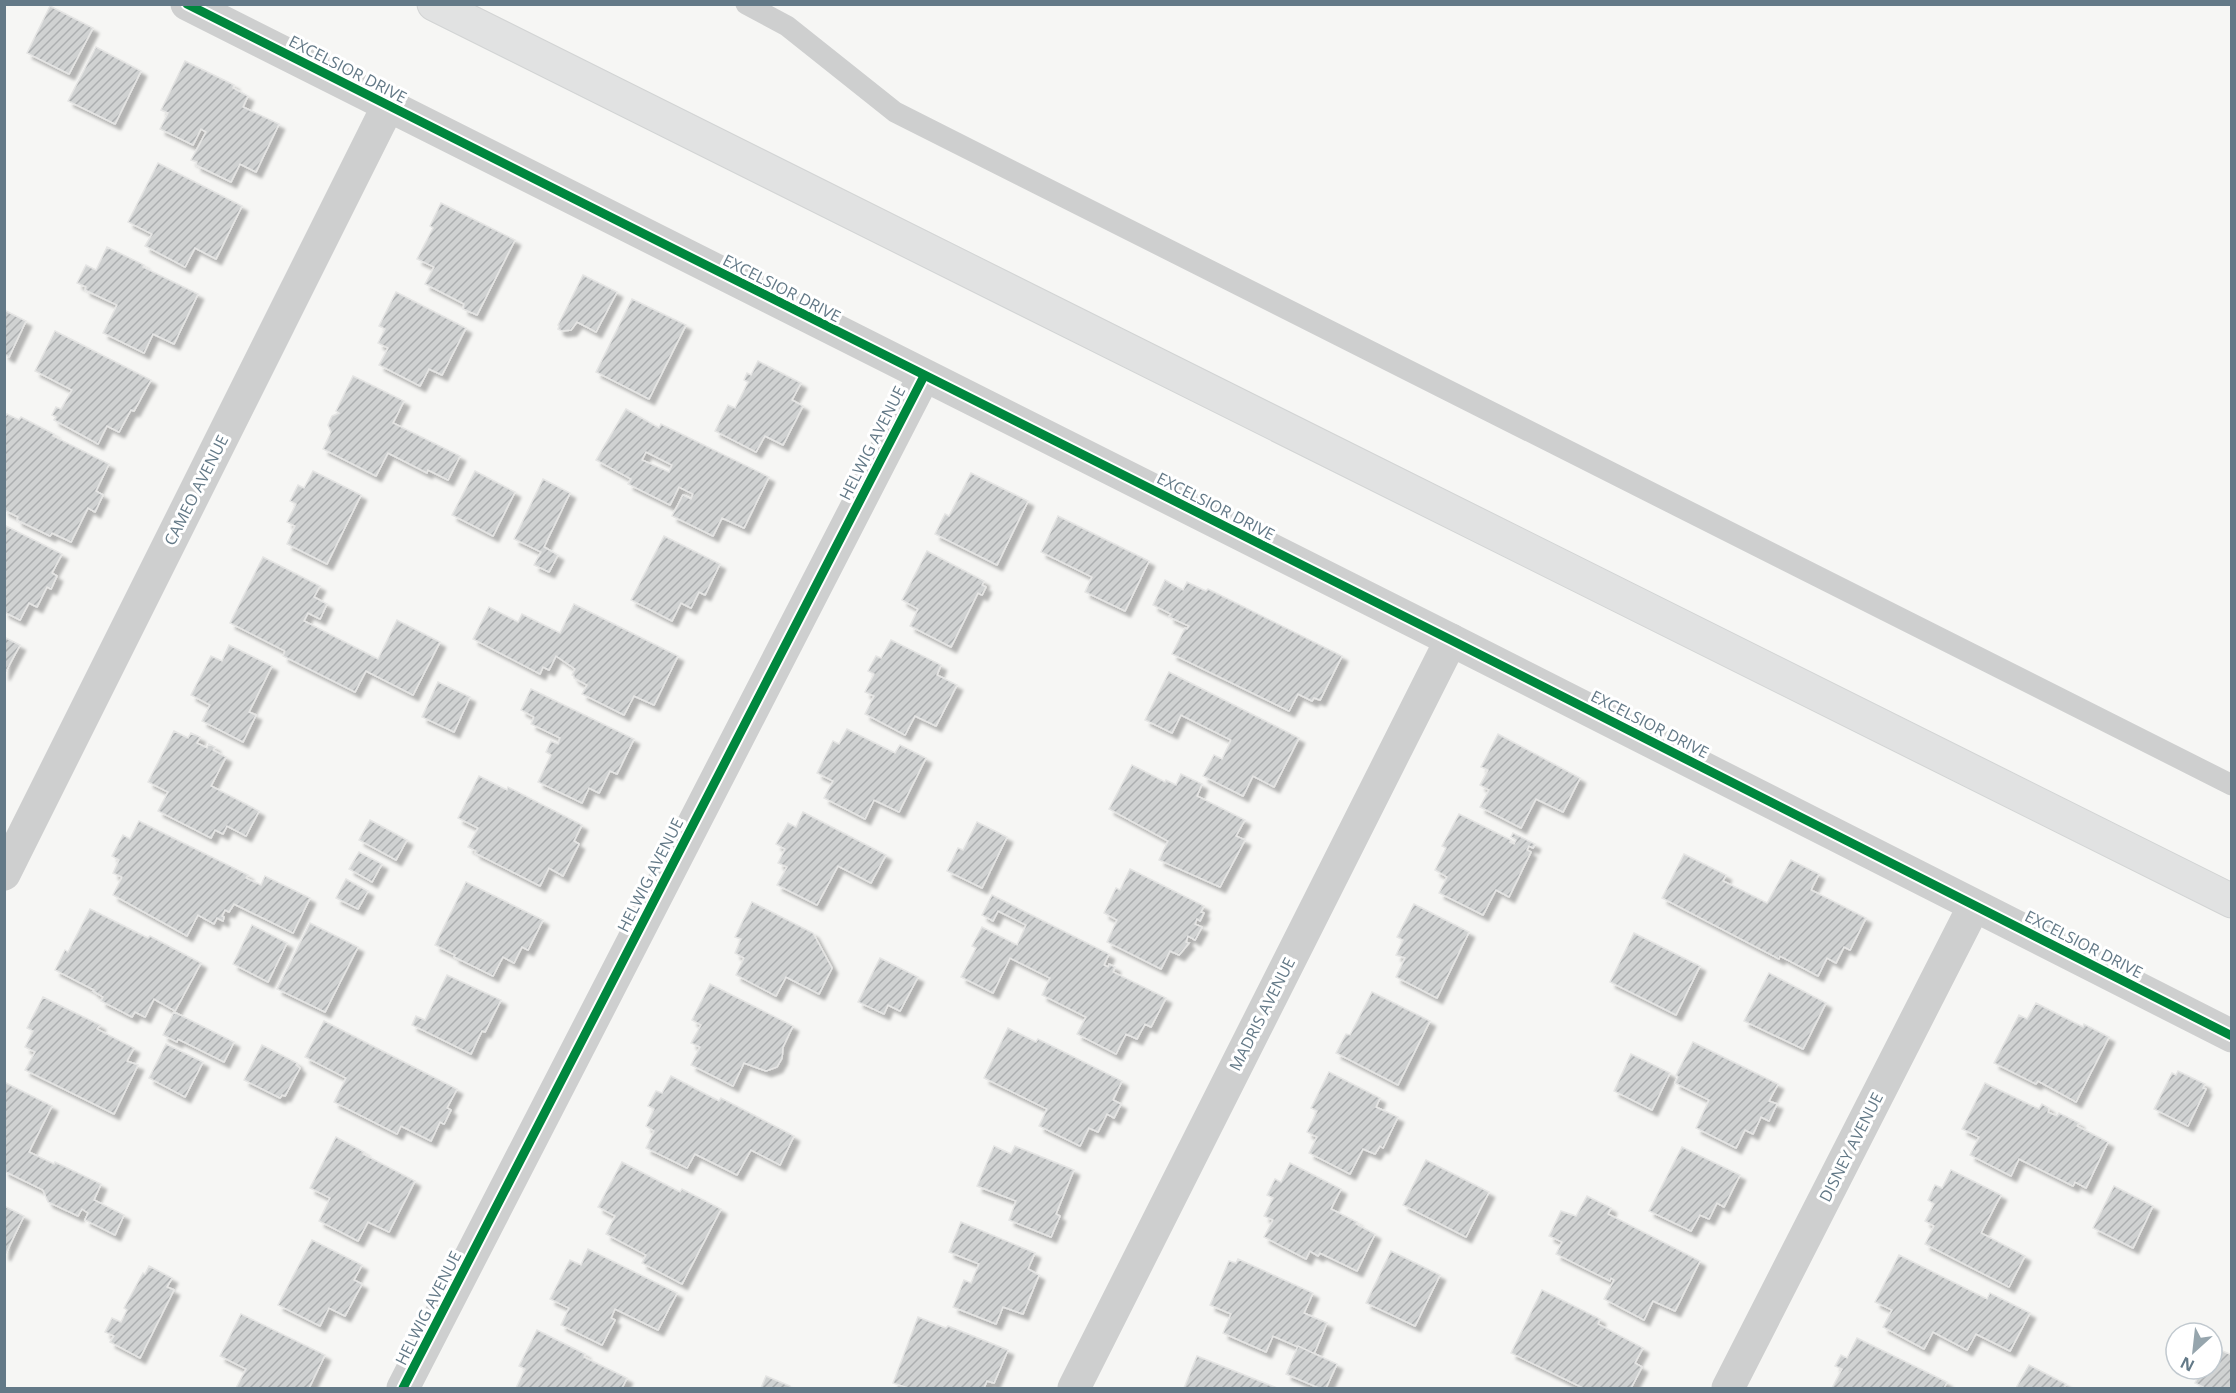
<svg xmlns="http://www.w3.org/2000/svg" width="2236" height="1393" viewBox="0 0 2236 1393" font-family="'Open Sans',sans-serif">
  <defs>
    <pattern id="building-hatch" width="6" height="6" patternUnits="userSpaceOnUse" patternTransform="scale(1.5)"><rect width="6" height="6" fill="#d0d2d2"/><path d="M-1 1l2-2M0 6l6-6M5 7l2-2" fill="none" stroke="#acafb0"/></pattern>
    <filter id="shadow"><feDropShadow dx="5.5" dy="5.5" stdDeviation="1.5" flood-color="#0004"/></filter>
  </defs>
  <rect width="100%" height="100%" fill="#f6f6f4"/>
  <g fill="url(#building-hatch)" stroke="#e5e5e4" stroke-width="1.5" fill-rule="evenodd" filter="url(#shadow)">
    <path d="M 50,6 L 93,28 L 69,74 L 27,53 Z"/>
    <path d="M 96,47 L 141,71 L 115,124 L 68,101 Z"/>
    <path d="M 185,61 L 234,85 L 233,88 L 248,96 L 243,107 L 279,124 L 256,172 L 240,164 L 231,182 L 196,165 L 197,162 L 191,160 L 206,132 L 201,129 L 193,145 L 160,129 L 168,113 L 161,110 Z"/>
    <path d="M 158,163 L 242,206 L 216,259 L 195,248 L 185,267 L 145,246 L 152,234 L 128,222 Z"/>
    <path d="M 441,203 L 515,240 L 477,315 L 463,309 L 464,304 L 425,284 L 434,267 L 417,259 L 433,228 L 430,226 Z"/>
    <path d="M 107,247 L 144,265 L 143,267 L 198,294 L 174,344 L 153,334 L 144,353 L 103,333 L 117,305 L 85,290 L 86,287 L 77,283 L 86,265 L 96,270 Z"/>
    <path d="M 583,275 L 617,292 L 596,332 L 577,322 L 571,330 L 562,331 L 558,329 L 559,326 L 558,325 Z"/>
    <path d="M 396,292 L 466,328 L 442,375 L 429,369 L 420,386 L 379,365 L 388,348 L 378,343 L 385,329 L 379,326 Z"/>
    <path d="M 632,299 L 686,325 L 649,399 L 596,372 Z"/>
    <path d="M 4,310 L 26,321 L 9,357 L 4,354 Z"/>
    <path d="M 55,331 L 151,380 L 134,411 L 131,410 L 119,432 L 107,426 L 98,444 L 54,420 L 56,417 L 52,415 L 56,407 L 61,409 L 72,390 L 35,371 Z"/>
    <path d="M 758,361 L 801,383 L 792,400 L 803,406 L 783,445 L 765,436 L 756,452 L 715,431 L 728,405 L 735,408 L 748,382 L 744,380 L 747,373 L 751,375 Z"/>
    <path d="M 353,376 L 404,401 L 393,423 L 460,456 L 448,480 L 428,470 L 427,473 L 388,453 L 376,476 L 323,449 L 331,432 L 328,425 L 332,416 L 339,413 L 336,411 Z"/>
    <path d="M 626,409 L 659,428 L 661,424 L 769,477 L 744,528 L 722,518 L 713,536 L 672,516 L 683,495 L 691,499 L 693,494 L 679,487 L 670,505 L 628,484 L 631,479 L 596,460 ZM 646,452 L 672,465 L 669,472 L 642,460 Z"/>
    <path d="M 7,414 L 19,420 L 21,417 L 54,434 L 53,436 L 109,464 L 96,491 L 103,495 L 95,512 L 88,508 L 71,542 L 52,533 L 50,536 L 17,520 L 18,517 L 4,510 L 4,418 Z"/>
    <path d="M 313,471 L 361,495 L 327,564 L 287,544 L 295,526 L 287,522 L 296,504 L 290,501 L 298,485 L 304,488 Z"/>
    <path d="M 475,471 L 515,492 L 493,536 L 452,515 Z"/>
    <path d="M 971,473 L 1028,501 L 997,565 L 935,534 L 945,514 L 949,516 Z"/>
    <path d="M 543,479 L 570,493 L 544,547 L 558,555 L 549,572 L 534,565 L 541,552 L 514,539 Z"/>
    <path d="M 1058,516 L 1149,561 L 1125,611 L 1085,592 L 1092,577 L 1041,552 Z"/>
    <path d="M 4,525 L 62,554 L 52,573 L 57,576 L 51,589 L 47,587 L 37,607 L 29,603 L 20,620 L 4,612 Z"/>
    <path d="M 664,536 L 720,564 L 705,595 L 699,592 L 691,608 L 681,603 L 672,621 L 631,600 Z"/>
    <path d="M 927,551 L 984,581 L 982,585 L 986,587 L 982,595 L 978,593 L 951,647 L 910,626 L 918,609 L 902,600 Z"/>
    <path d="M 263,557 L 320,586 L 314,597 L 327,604 L 320,619 L 308,613 L 304,621 L 378,659 L 397,620 L 440,642 L 413,695 L 366,671 L 355,692 L 283,656 L 285,651 L 230,623 Z"/>
    <path d="M 1165,580 L 1183,590 L 1187,582 L 1206,591 L 1208,589 L 1342,656 L 1320,700 L 1314,698 L 1312,701 L 1298,694 L 1289,711 L 1172,654 L 1185,628 L 1187,629 L 1189,626 L 1169,617 L 1171,614 L 1153,605 Z"/>
    <path d="M 574,604 L 678,656 L 654,705 L 634,696 L 624,715 L 582,694 L 587,685 L 574,678 L 574,676 L 572,675 L 575,669 L 556,656 L 549,670 L 543,667 L 540,674 L 473,639 L 489,607 L 518,622 L 522,614 L 560,633 Z"/>
    <path d="M 4,637 L 20,645 L 4,675 Z"/>
    <path d="M 891,640 L 941,665 L 937,675 L 957,685 L 936,726 L 915,716 L 905,735 L 865,714 L 874,696 L 865,692 L 874,674 L 868,671 L 876,656 L 881,658 Z"/>
    <path d="M 229,645 L 272,666 L 249,712 L 256,715 L 243,742 L 202,721 L 210,705 L 191,695 L 211,656 L 222,661 Z"/>
    <path d="M 1169,672 L 1299,738 L 1274,787 L 1253,776 L 1243,796 L 1203,776 L 1214,755 L 1222,759 L 1231,740 L 1181,715 L 1172,733 L 1145,720 Z"/>
    <path d="M 438,682 L 470,697 L 454,732 L 422,717 Z"/>
    <path d="M 531,689 L 634,739 L 617,774 L 610,771 L 599,793 L 589,788 L 582,803 L 538,782 L 551,755 L 546,752 L 551,741 L 558,744 L 560,738 L 531,724 L 534,717 L 521,710 Z"/>
    <path d="M 847,729 L 895,753 L 900,745 L 926,758 L 899,812 L 874,800 L 865,819 L 824,798 L 833,781 L 817,773 L 833,741 L 839,744 Z"/>
    <path d="M 174,731 L 188,738 L 191,733 L 200,737 L 197,743 L 207,748 L 209,744 L 215,747 L 213,750 L 226,757 L 211,786 L 259,811 L 246,836 L 227,826 L 223,834 L 215,830 L 211,838 L 158,811 L 168,792 L 148,782 Z"/>
    <path d="M 1498,734 L 1580,778 L 1563,812 L 1536,799 L 1521,828 L 1480,807 L 1489,790 L 1480,785 L 1488,770 L 1481,767 Z"/>
    <path d="M 1132,765 L 1165,782 L 1166,780 L 1176,785 L 1181,774 L 1202,784 L 1197,796 L 1245,820 L 1236,836 L 1245,840 L 1220,887 L 1159,860 L 1168,841 L 1109,809 Z"/>
    <path d="M 479,776 L 507,790 L 508,787 L 582,825 L 574,841 L 579,844 L 563,876 L 549,868 L 540,886 L 475,853 L 476,851 L 468,847 L 478,828 L 458,818 Z"/>
    <path d="M 803,812 L 886,855 L 871,883 L 838,866 L 817,905 L 777,885 L 787,867 L 778,863 L 785,849 L 776,844 L 788,823 L 796,827 Z"/>
    <path d="M 1459,814 L 1511,840 L 1510,842 L 1514,844 L 1516,840 L 1511,837 L 1513,833 L 1535,844 L 1533,848 L 1529,846 L 1527,850 L 1531,852 L 1509,897 L 1496,890 L 1483,915 L 1439,893 L 1447,877 L 1435,870 L 1446,848 L 1442,846 Z"/>
    <path d="M 370,820 L 407,840 L 396,860 L 359,840 Z"/>
    <path d="M 139,821 L 248,875 L 246,878 L 261,885 L 265,876 L 310,898 L 293,933 L 234,904 L 229,912 L 225,910 L 222,916 L 224,917 L 223,921 L 217,918 L 214,924 L 198,915 L 187,936 L 113,895 L 122,877 L 113,873 L 119,860 L 112,856 L 123,835 L 130,839 Z"/>
    <path d="M 977,822 L 1007,837 L 982,888 L 947,871 L 958,848 L 963,850 Z"/>
    <path d="M 359,852 L 382,864 L 372,882 L 349,869 Z"/>
    <path d="M 1684,854 L 1726,875 L 1723,881 L 1767,903 L 1791,860 L 1819,874 L 1811,890 L 1866,918 L 1850,950 L 1844,947 L 1836,963 L 1827,958 L 1818,976 L 1780,956 L 1779,959 L 1662,898 Z"/>
    <path d="M 1130,869 L 1204,906 L 1201,912 L 1204,913 L 1200,921 L 1197,919 L 1195,924 L 1202,927 L 1195,940 L 1188,936 L 1186,942 L 1189,943 L 1179,955 L 1170,951 L 1161,969 L 1107,942 L 1117,920 L 1104,913 L 1116,888 L 1120,890 Z"/>
    <path d="M 346,879 L 368,891 L 358,909 L 336,898 Z"/>
    <path d="M 466,882 L 543,920 L 528,950 L 522,947 L 514,963 L 503,957 L 493,976 L 454,957 L 455,955 L 435,945 Z"/>
    <path d="M 992,895 L 1109,954 L 1104,965 L 1108,967 L 1109,964 L 1115,967 L 1113,972 L 1166,998 L 1151,1027 L 1145,1024 L 1137,1039 L 1126,1034 L 1116,1054 L 1077,1034 L 1086,1017 L 1042,995 L 1050,978 L 1010,958 L 993,993 L 961,977 L 976,948 L 972,946 L 982,927 L 1017,945 L 1026,925 L 998,911 L 993,921 L 982,915 Z"/>
    <path d="M 752,902 L 813,933 L 832,968 L 819,994 L 786,977 L 776,996 L 736,975 L 744,958 L 735,953 L 741,939 L 735,937 Z"/>
    <path d="M 1414,904 L 1469,932 L 1437,998 L 1396,977 L 1405,958 L 1396,955 L 1403,940 L 1397,937 Z"/>
    <path d="M 90,909 L 148,938 L 150,936 L 201,963 L 175,1011 L 154,999 L 145,1017 L 135,1012 L 132,1017 L 101,1001 L 103,997 L 93,991 L 94,990 L 55,970 L 65,950 L 68,952 Z"/>
    <path d="M 310,923 L 358,947 L 325,1012 L 277,989 Z"/>
    <path d="M 252,925 L 287,943 L 268,982 L 233,964 Z"/>
    <path d="M 1634,933 L 1700,966 L 1676,1015 L 1610,982 Z"/>
    <path d="M 880,958 L 918,977 L 900,1011 L 888,1005 L 884,1014 L 858,1002 Z"/>
    <path d="M 1769,973 L 1826,1003 L 1803,1049 L 1744,1021 Z"/>
    <path d="M 447,975 L 501,1000 L 485,1032 L 482,1031 L 471,1054 L 412,1025 L 416,1016 L 425,1020 Z"/>
    <path d="M 710,984 L 793,1026 L 783,1047 L 782,1058 L 777,1067 L 766,1071 L 744,1063 L 733,1086 L 691,1065 L 700,1047 L 691,1043 L 701,1025 L 692,1020 Z"/>
    <path d="M 1372,992 L 1430,1021 L 1398,1085 L 1336,1053 L 1346,1034 L 1350,1035 Z"/>
    <path d="M 43,997 L 100,1025 L 97,1029 L 134,1048 L 127,1061 L 138,1065 L 114,1114 L 25,1070 L 35,1052 L 25,1047 L 33,1031 L 27,1028 Z"/>
    <path d="M 2036,1003 L 2083,1027 L 2084,1024 L 2109,1037 L 2076,1102 L 2038,1081 L 2036,1084 L 1994,1063 L 2019,1015 L 2027,1019 Z"/>
    <path d="M 174,1012 L 234,1042 L 224,1062 L 178,1039 L 177,1042 L 163,1035 Z"/>
    <path d="M 324,1021 L 457,1089 L 447,1108 L 451,1110 L 444,1124 L 440,1122 L 431,1141 L 401,1126 L 397,1134 L 334,1102 L 346,1078 L 305,1057 Z"/>
    <path d="M 1008,1028 L 1036,1042 L 1038,1039 L 1122,1081 L 1113,1100 L 1121,1104 L 1114,1118 L 1107,1114 L 1098,1132 L 1089,1128 L 1080,1146 L 1039,1126 L 1047,1109 L 984,1078 Z"/>
    <path d="M 1693,1042 L 1778,1084 L 1769,1101 L 1777,1104 L 1769,1121 L 1761,1117 L 1753,1134 L 1745,1130 L 1736,1148 L 1696,1128 L 1709,1100 L 1675,1083 L 1678,1077 L 1676,1075 Z"/>
    <path d="M 166,1044 L 203,1062 L 185,1097 L 149,1078 Z"/>
    <path d="M 262,1045 L 297,1063 L 296,1065 L 300,1068 L 285,1096 L 282,1095 L 280,1098 L 244,1080 Z"/>
    <path d="M 1631,1054 L 1670,1073 L 1652,1110 L 1614,1091 Z"/>
    <path d="M 2178,1071 L 2205,1084 L 2203,1088 L 2206,1089 L 2188,1126 L 2154,1109 L 2172,1073 L 2176,1075 Z"/>
    <path d="M 1329,1072 L 1380,1098 L 1376,1107 L 1398,1117 L 1383,1148 L 1380,1146 L 1375,1154 L 1363,1149 L 1350,1174 L 1309,1153 L 1317,1137 L 1307,1132 L 1317,1111 L 1311,1108 Z"/>
    <path d="M 671,1076 L 719,1101 L 721,1098 L 794,1136 L 780,1165 L 751,1150 L 737,1175 L 695,1154 L 687,1168 L 646,1148 L 654,1131 L 646,1126 L 654,1109 L 648,1106 L 656,1091 L 662,1093 Z"/>
    <path d="M 4,1082 L 52,1106 L 29,1152 L 54,1164 L 55,1162 L 101,1184 L 94,1200 L 124,1215 L 115,1235 L 85,1220 L 88,1213 L 82,1209 L 78,1216 L 48,1202 L 43,1190 L 4,1171 Z"/>
    <path d="M 1985,1083 L 2039,1109 L 2042,1104 L 2049,1108 L 2048,1112 L 2057,1116 L 2059,1113 L 2079,1123 L 2077,1126 L 2108,1142 L 2086,1188 L 2075,1182 L 2073,1186 L 2019,1159 L 2011,1176 L 1970,1155 L 1979,1137 L 1962,1129 Z"/>
    <path d="M 336,1137 L 364,1152 L 363,1154 L 415,1181 L 389,1232 L 368,1222 L 358,1241 L 319,1221 L 330,1198 L 310,1188 Z"/>
    <path d="M 994,1146 L 1011,1154 L 1015,1146 L 1074,1170 L 1056,1214 L 1060,1216 L 1051,1237 L 1009,1220 L 1016,1201 L 977,1186 Z"/>
    <path d="M 1682,1147 L 1740,1175 L 1724,1207 L 1717,1203 L 1709,1219 L 1700,1215 L 1691,1231 L 1649,1211 Z"/>
    <path d="M 1426,1160 L 1489,1192 L 1466,1237 L 1403,1205 Z"/>
    <path d="M 622,1162 L 680,1192 L 682,1189 L 721,1209 L 682,1284 L 642,1263 L 646,1255 L 606,1234 L 615,1216 L 598,1207 Z"/>
    <path d="M 1290,1163 L 1341,1189 L 1331,1209 L 1357,1222 L 1356,1224 L 1375,1234 L 1357,1271 L 1320,1253 L 1318,1256 L 1310,1251 L 1306,1259 L 1264,1237 L 1273,1220 L 1264,1216 L 1273,1198 L 1267,1195 L 1275,1179 L 1281,1182 Z"/>
    <path d="M 1951,1170 L 2001,1195 L 1981,1233 L 2025,1256 L 2009,1287 L 1925,1244 L 1934,1226 L 1925,1221 L 1934,1204 L 1928,1200 L 1935,1185 L 1942,1188 Z"/>
    <path d="M 2114,1186 L 2153,1206 L 2133,1248 L 2093,1228 Z"/>
    <path d="M 1587,1196 L 1611,1208 L 1608,1214 L 1700,1261 L 1675,1311 L 1653,1301 L 1644,1320 L 1604,1299 L 1614,1280 L 1611,1278 L 1610,1281 L 1556,1254 L 1562,1242 L 1549,1236 L 1561,1211 L 1576,1216 Z"/>
    <path d="M 4,1206 L 24,1216 L 5,1255 L 4,1254 Z"/>
    <path d="M 961,1222 L 1035,1253 L 1028,1269 L 1039,1275 L 1023,1314 L 1003,1307 L 996,1324 L 953,1307 L 964,1280 L 971,1283 L 979,1264 L 949,1252 Z"/>
    <path d="M 312,1240 L 362,1265 L 354,1280 L 362,1284 L 345,1316 L 329,1308 L 320,1326 L 278,1305 Z"/>
    <path d="M 588,1249 L 677,1293 L 658,1330 L 615,1309 L 611,1318 L 615,1320 L 602,1345 L 561,1325 L 569,1308 L 550,1299 L 570,1260 L 581,1265 Z"/>
    <path d="M 1391,1251 L 1440,1275 L 1415,1326 L 1366,1303 Z"/>
    <path d="M 1899,1255 L 1987,1299 L 1990,1293 L 2030,1313 L 2010,1351 L 1976,1334 L 1967,1350 L 1933,1332 L 1924,1349 L 1883,1327 L 1892,1310 L 1875,1302 Z"/>
    <path d="M 1238,1259 L 1313,1293 L 1304,1313 L 1327,1323 L 1314,1354 L 1273,1336 L 1266,1352 L 1223,1333 L 1231,1314 L 1210,1305 L 1229,1261 L 1236,1263 Z"/>
    <path d="M 149,1266 L 172,1278 L 167,1287 L 174,1290 L 140,1358 L 110,1342 L 114,1336 L 105,1332 L 112,1318 L 121,1322 L 127,1310 L 124,1308 L 143,1273 L 145,1274 Z"/>
    <path d="M 1542,1290 L 1600,1319 L 1598,1324 L 1643,1348 L 1635,1363 L 1642,1367 L 1631,1388 L 1583,1388 L 1511,1353 Z"/>
    <path d="M 241,1314 L 325,1355 L 309,1388 L 236,1388 L 246,1369 L 220,1356 Z"/>
    <path d="M 918,1317 L 946,1328 L 948,1326 L 1008,1350 L 994,1383 L 987,1381 L 984,1388 L 908,1388 L 893,1383 Z"/>
    <path d="M 537,1330 L 585,1354 L 584,1357 L 627,1378 L 622,1388 L 516,1388 L 525,1369 L 519,1366 Z"/>
    <path d="M 1857,1338 L 1947,1382 L 1944,1388 L 1832,1388 L 1842,1369 L 1835,1366 L 1841,1355 L 1847,1358 Z"/>
    <path d="M 1298,1346 L 1337,1364 L 1326,1388 L 1319,1388 L 1286,1374 Z"/>
    <path d="M 2213,1347 L 2232,1355 L 2232,1388 L 2205,1388 L 2195,1383 L 2202,1369 L 2212,1369 Z"/>
    <path d="M 1197,1356 L 1277,1388 L 1184,1388 Z"/>
    <path d="M 2029,1365 L 2066,1384 L 2064,1388 L 2016,1388 Z"/>
    <path d="M 766,1376 L 790,1386 L 790,1388 L 761,1388 Z"/>
  </g>
  <g fill="none" stroke-linecap="round" stroke-linejoin="round">
    <defs>
      <path id="secondary" d="M 434,4 L 2232,901"/>
    </defs>
    <use href="#secondary" stroke="#d2d4d4" stroke-width="35"/>
    <path stroke="#cecfcf" stroke-width="21" d="M 746,4 L 787,26 L 895,112 L 2232,785"/>
    <g stroke="#cecfcf" stroke-width="33">
      <path d="M 187,4 L 1451,640 L 2232,1036"/>
      <path d="M 4,874 L 388,106"/>
      <path d="M 403,1388 L 924,376"/>
      <path d="M 1074,1388 L 1451,640"/>
      <path d="M 1728,1388 L 1974,906"/>
    </g>
    <use href="#secondary" stroke="#e1e2e2" stroke-width="33"/>
    <defs>
      <g id="cycleway">
        <path d="M 187,4 L 1451,640 L 2232,1036"/>
        <path d="M 403,1388 L 924,376"/>
      </g>
    </defs>
    <use href="#cycleway" stroke="#fff" stroke-width="13"/>
    <use href="#cycleway" stroke="#00873e" stroke-width="9"/>
  </g>
  <g text-anchor="middle" stroke-width="6" stroke-linejoin="round" paint-order="stroke">
    <g font-size="16" fill="#637987" stroke="#fff">
      <text transform="translate(348 69) rotate(27)" y="6">EXCELSIOR DRIVE</text>
      <text transform="translate(782 288) rotate(27)" y="6">EXCELSIOR DRIVE</text>
      <text transform="translate(872 443) rotate(-63)" y="6">HELWIG AVENUE</text>
      <text transform="translate(196 490) rotate(-63)" y="6">CAMEO AVENUE</text>
      <text transform="translate(1216 506) rotate(27)" y="6">EXCELSIOR DRIVE</text>
      <text transform="translate(1650 724) rotate(27)" y="6">EXCELSIOR DRIVE</text>
      <text transform="translate(650 875) rotate(-63)" y="6">HELWIG AVENUE</text>
      <text transform="translate(2084 944) rotate(27)" y="6">EXCELSIOR DRIVE</text>
      <text transform="translate(1262 1014) rotate(-63)" y="6">MADRIS AVENUE</text>
      <text transform="translate(1851 1147) rotate(-63)" y="6">DISNEY AVENUE</text>
      <text transform="translate(428 1308) rotate(-63)" y="6">HELWIG AVENUE</text>
    </g>
  </g>
  <rect width="2236" height="1393" fill="none" stroke="#637987" stroke-width="12"/>
  <g transform="translate(2194 1351) rotate(207)"><circle r="28" fill="#ffffff" stroke="#c1c9cf" stroke-width="1.5"/>
  <path d="M0-4.5L10 22L0 15L-10 22Z" fill="#96a5ad"/>
  <text y="-9" font-size="16" font-weight="bold" text-anchor="middle" fill="#637987">N</text>
  </g>
</svg>
